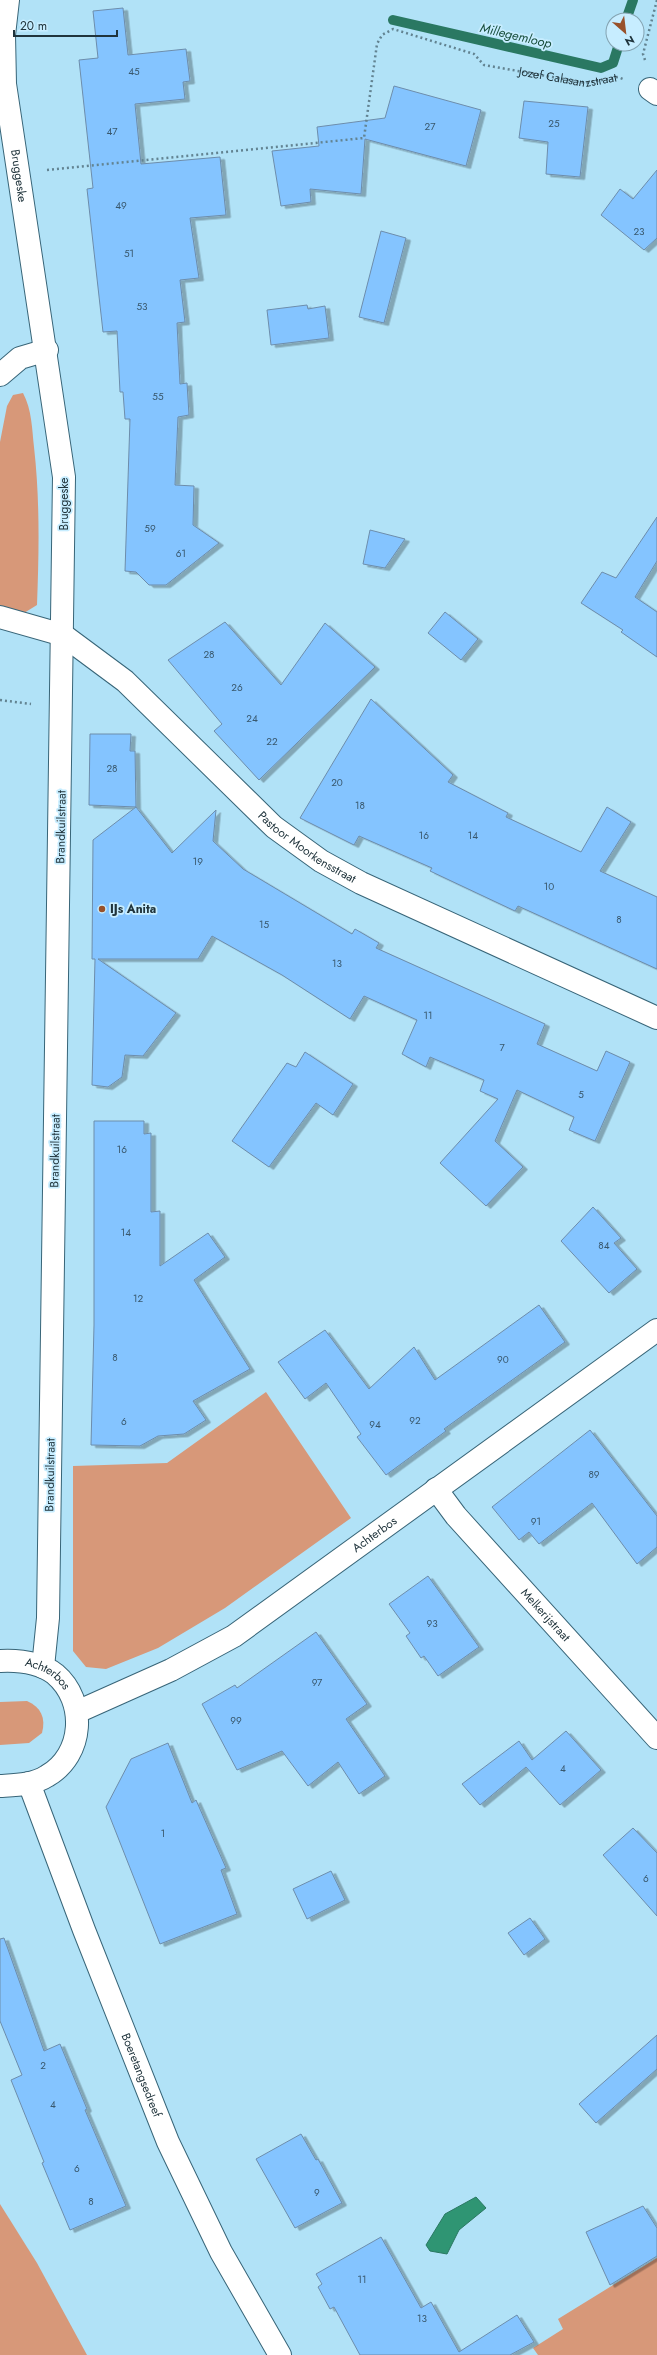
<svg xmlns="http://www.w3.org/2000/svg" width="657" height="2355" viewBox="0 0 657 2355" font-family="Jost,sans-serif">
  <defs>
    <filter id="shadow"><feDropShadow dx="4.5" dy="2.5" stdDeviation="0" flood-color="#0004"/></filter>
  </defs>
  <rect width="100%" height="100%" fill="#b1e2f7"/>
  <g fill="#d79879">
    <path d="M 23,393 C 32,410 32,429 34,447 C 40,500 39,552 37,605 L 24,613 L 0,609 L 0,442 L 7,406 L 13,395 Z"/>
    <path d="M 266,1392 L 351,1518 L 225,1608 L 158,1648 L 106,1669 L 86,1667 L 73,1651 L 73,1466 L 167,1463 Z"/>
    <path d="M 27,1701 C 41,1707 46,1718 42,1733 L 29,1743 L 0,1745 L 0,1702 Z"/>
    <path d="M 0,2204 L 37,2263 L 87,2355 L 0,2355 Z"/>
    <path d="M 657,2258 L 657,2355 L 538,2355 L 533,2348 L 563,2329 L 558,2319 Z"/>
  </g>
  <path fill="#2f9573" stroke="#2a7862" d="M 476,2197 L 486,2208 L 459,2230 L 447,2254 L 430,2251 L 426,2245 L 445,2214 Z"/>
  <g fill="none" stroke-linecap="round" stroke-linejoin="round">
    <g stroke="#2a7862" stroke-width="10">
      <path d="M 393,20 L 601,68 L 613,63 L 619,44"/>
      <path d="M 626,20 L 633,0"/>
    </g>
  </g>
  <g fill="#84c4ff" stroke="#6d8dab" filter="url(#shadow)">
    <path d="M 123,8 L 128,55 L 186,49 L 190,81 L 183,82 L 185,99 L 135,104 L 141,164 L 220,157 L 226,215 L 190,218 L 199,278 L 180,280 L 185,322 L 177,323 L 180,384 L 187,383 L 189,415 L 178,417 L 175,485 L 194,486 L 193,525 L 219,543 L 166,585 L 149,585 L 136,572 L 125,571 L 130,419 L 125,419 L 123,392 L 120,392 L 117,331 L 103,332 L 87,189 L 93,188 L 79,60 L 98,58 L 93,11 Z"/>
    <path d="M 394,86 L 481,110 L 466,166 L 365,139 L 361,194 L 310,189 L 311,202 L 281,206 L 272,151 L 319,146 L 317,127 L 385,118 Z"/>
    <path d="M 524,101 L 588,107 L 580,177 L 546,174 L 548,142 L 519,138 Z"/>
    <path d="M 657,170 L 657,238 L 644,250 L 601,215 L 620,189 L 633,199 Z"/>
    <path d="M 381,231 L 406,238 L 384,323 L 359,317 Z"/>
    <path d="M 307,305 L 308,309 L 325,306 L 329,338 L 271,345 L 267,310 Z"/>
    <path d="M 657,517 L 657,561 L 635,597 L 657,612 L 657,657 L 621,632 L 623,630 L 581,603 L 602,572 L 616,578 Z"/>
    <path d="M 370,530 L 405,539 L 385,568 L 363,564 Z"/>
    <path d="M 445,612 L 478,639 L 461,660 L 428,633 Z"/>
    <path d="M 225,622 L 281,685 L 325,623 L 375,667 L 259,780 L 214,731 L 222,724 L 168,660 Z"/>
    <path d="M 371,699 L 453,775 L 448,782 L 508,813 L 506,817 L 581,852 L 607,807 L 631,822 L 600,871 L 657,897 L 657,969 L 518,906 L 515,911 L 430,871 L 432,868 L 359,836 L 354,845 L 300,818 Z"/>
    <path d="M 90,734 L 131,734 L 130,751 L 135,751 L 136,807 L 89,805 Z"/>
    <path d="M 136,807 L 172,853 L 216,810 L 213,841 L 243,869 L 352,934 L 355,929 L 379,943 L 376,948 L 545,1024 L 537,1044 L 597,1071 L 606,1051 L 630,1062 L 595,1141 L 569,1130 L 574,1117 L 517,1090 L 495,1141 L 523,1167 L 486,1206 L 440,1163 L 498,1099 L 480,1091 L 484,1080 L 430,1057 L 426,1067 L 402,1054 L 417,1020 L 364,996 L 350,1019 L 282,975 L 212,936 L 198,959 L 98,959 L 176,1013 L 143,1056 L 125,1055 L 122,1077 L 108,1087 L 92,1085 L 95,959 L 92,959 L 93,840 Z"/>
    <path d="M 305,1052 L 353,1084 L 333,1115 L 316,1103 L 269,1167 L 232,1141 L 287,1063 L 296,1067 Z"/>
    <path d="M 94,1121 L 144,1121 L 144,1134 L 151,1133 L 151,1212 L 160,1211 L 160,1266 L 208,1233 L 225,1257 L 194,1280 L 250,1369 L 193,1401 L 206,1420 L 184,1434 L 158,1436 L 140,1446 L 91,1445 L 94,1325 Z"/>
    <path d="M 593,1207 L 621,1238 L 614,1243 L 637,1269 L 609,1293 L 561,1241 Z"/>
    <path d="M 539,1305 L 565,1342 L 444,1429 L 446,1431 L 386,1475 L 357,1437 L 361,1434 L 326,1383 L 305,1399 L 278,1362 L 325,1330 L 369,1389 L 414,1347 L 435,1380 Z"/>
    <path d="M 590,1430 L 657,1516 L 657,1547 L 637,1564 L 592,1503 L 539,1544 L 529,1532 L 519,1540 L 492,1507 Z"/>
    <path d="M 428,1576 L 479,1647 L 438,1676 L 424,1656 L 421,1658 L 406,1636 L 410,1633 L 389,1604 Z"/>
    <path d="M 316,1632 L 367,1704 L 346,1719 L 385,1776 L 359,1794 L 338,1762 L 308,1786 L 282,1751 L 237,1770 L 202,1704 L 235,1685 L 237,1688 Z"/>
    <path d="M 566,1731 L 601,1770 L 560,1805 L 526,1767 L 480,1805 L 462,1784 L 519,1741 L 532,1760 Z"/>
    <path d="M 168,1743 L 192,1803 L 196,1800 L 226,1868 L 221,1870 L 237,1914 L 160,1944 L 106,1807 L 131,1759 Z"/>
    <path d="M 633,1828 L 657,1853 L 657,1916 L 603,1855 Z"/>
    <path d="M 331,1871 L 345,1900 L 307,1919 L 293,1889 Z"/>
    <path d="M 530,1918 L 545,1939 L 524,1955 L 508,1933 Z"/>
    <path d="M 4,1938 L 44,2051 L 60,2044 L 87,2109 L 85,2110 L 126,2206 L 70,2230 L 42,2163 L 44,2162 L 11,2080 L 22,2075 L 0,2021 L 0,1939 Z"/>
    <path d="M 657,2035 L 657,2069 L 596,2123 L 579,2104 Z"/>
    <path d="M 301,2134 L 316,2160 L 318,2159 L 342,2203 L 295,2228 L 256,2159 Z"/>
    <path d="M 643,2206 L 657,2228 L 657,2256 L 610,2285 L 586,2232 Z"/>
    <path d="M 381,2237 L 421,2308 L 431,2302 L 459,2352 L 517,2315 L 534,2342 L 510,2355 L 360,2355 L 334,2307 L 330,2309 L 318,2287 L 322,2284 L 316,2274 Z"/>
  </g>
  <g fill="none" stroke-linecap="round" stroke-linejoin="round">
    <defs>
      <g id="street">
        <path d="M 650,89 L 657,94"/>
        <path d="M 0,375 L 20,358 L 47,350"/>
        <path id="s2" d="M 0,617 L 63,635 L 125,681 L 274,827 L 321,861 L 361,883 L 657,1018"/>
        <path id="s3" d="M 436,1489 L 456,1516 L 657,1738"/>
      </g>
      <g id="secondary">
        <path id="s4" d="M 8,0 L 4,35 L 5,84 L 64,477 L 48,1618 L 43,1667"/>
        <path id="s5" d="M 0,1661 C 19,1660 39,1662 55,1674 C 87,1701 84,1755 47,1776 C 33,1785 16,1785 0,1786"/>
        <path id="s6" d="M 77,1712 L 171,1670 L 234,1636 L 657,1330"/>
        <path id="s7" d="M 29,1783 L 84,1930 L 168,2142 L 221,2252 L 280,2355"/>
      </g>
    </defs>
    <use href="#street" stroke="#386578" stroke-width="24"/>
    <use href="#secondary" stroke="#386578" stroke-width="24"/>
    <g stroke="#628391" stroke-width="2.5" stroke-dasharray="2 3" stroke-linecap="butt">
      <path d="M 645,60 L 643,54 L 657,0"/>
      <path id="s1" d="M 47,170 L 364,138 L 377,44 L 382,35 L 393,29 L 474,54 L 484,65 L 586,83 L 618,77 L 623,79"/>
      <path d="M 0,700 L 31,704"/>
    </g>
    <use href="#street" stroke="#fff" stroke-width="22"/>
    <use href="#secondary" stroke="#fff" stroke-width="22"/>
  </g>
  <circle fill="#98512b" stroke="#c7edff" stroke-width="1.5" cx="102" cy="909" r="4"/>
  <g text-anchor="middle" stroke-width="3.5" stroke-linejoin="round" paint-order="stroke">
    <g font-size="10" fill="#39586d">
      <text x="134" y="75">45</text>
      <text x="554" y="127">25</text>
      <text x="430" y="130">27</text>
      <text x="112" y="135">47</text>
      <text x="121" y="209">49</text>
      <text x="639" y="235">23</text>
      <text x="129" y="257">51</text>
      <text x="142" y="310">53</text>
      <text x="158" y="400">55</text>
      <text x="150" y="532">59</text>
      <text x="181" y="557">61</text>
      <text x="209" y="658">28</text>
      <text x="237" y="691">26</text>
      <text x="252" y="722">24</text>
      <text x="272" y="745">22</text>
      <text x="112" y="772">28</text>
      <text x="337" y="786">20</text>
      <text x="360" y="809">18</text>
      <text x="424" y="839">16</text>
      <text x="473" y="839">14</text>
      <text x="198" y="865">19</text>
      <text x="549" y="890">10</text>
      <text x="619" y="923">8</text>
      <text x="264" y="928">15</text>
      <text x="337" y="967">13</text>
      <text x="428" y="1019">11</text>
      <text x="502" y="1051">7</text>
      <text x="581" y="1098">5</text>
      <text x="122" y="1153">16</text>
      <text x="126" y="1236">14</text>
      <text x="604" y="1249">84</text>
      <text x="138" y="1302">12</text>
      <text x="115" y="1361">8</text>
      <text x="503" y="1363">90</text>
      <text x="415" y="1424">92</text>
      <text x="124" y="1425">6</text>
      <text x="375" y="1428">94</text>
      <text x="594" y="1478">89</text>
      <text x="536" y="1525">91</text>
      <text x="432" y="1627">93</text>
      <text x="317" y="1686">97</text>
      <text x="236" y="1724">99</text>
      <text x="563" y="1772">4</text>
      <text x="163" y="1837">1</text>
      <text x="646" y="1882">6</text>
      <text x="43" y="2069">2</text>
      <text x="53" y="2108">4</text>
      <text x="77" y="2172">6</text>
      <text x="317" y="2196">9</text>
      <text x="91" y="2205">8</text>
      <text x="362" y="2283">11</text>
      <text x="422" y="2322">13</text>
    </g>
    <g font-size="12" fill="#20343c" stroke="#c7edff">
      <text dy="4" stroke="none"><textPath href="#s1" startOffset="621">Jozef Calasanzstraat</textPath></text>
      <text dy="4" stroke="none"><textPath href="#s4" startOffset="177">Bruggeske</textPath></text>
      <text transform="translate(64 504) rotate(-90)" y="4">Bruggeske</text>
      <text transform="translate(61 827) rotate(-89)" y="4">Brandkuilstraat</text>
      <text dy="4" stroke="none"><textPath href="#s2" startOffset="390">Pastoor Moorkensstraat</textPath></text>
      <text transform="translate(55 1151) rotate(-89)" y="4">Brandkuilstraat</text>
      <text transform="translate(50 1475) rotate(-89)" y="4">Brandkuilstraat</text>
      <text dy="4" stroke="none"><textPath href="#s6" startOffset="348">Achterbos</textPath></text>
      <text dy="4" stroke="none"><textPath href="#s3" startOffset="167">Melkerijstraat</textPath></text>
      <text dy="4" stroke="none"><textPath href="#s5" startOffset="51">Achterbos</textPath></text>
      <text dy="4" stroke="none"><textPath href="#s7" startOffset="313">Boeretangsedreef</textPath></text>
    </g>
    <g font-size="12" font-weight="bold" fill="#20343c" stroke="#c7edff" text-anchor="start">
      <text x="110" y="913">IJs Anita</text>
    </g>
    <g font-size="13" font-style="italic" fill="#184e3c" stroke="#c7edff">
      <text transform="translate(516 35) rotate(13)" y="5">Millegemloop</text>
    </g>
  </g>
  <g transform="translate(625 32) rotate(152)"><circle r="19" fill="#c7edff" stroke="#84a3b1"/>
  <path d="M0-3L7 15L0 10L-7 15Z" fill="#98512b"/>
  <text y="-6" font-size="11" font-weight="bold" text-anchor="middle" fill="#20343c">N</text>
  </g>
  <path d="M14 30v6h103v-6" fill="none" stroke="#20343c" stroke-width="2"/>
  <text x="20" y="30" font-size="12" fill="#20343c" stroke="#c7edff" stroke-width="3" paint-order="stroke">20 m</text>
</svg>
